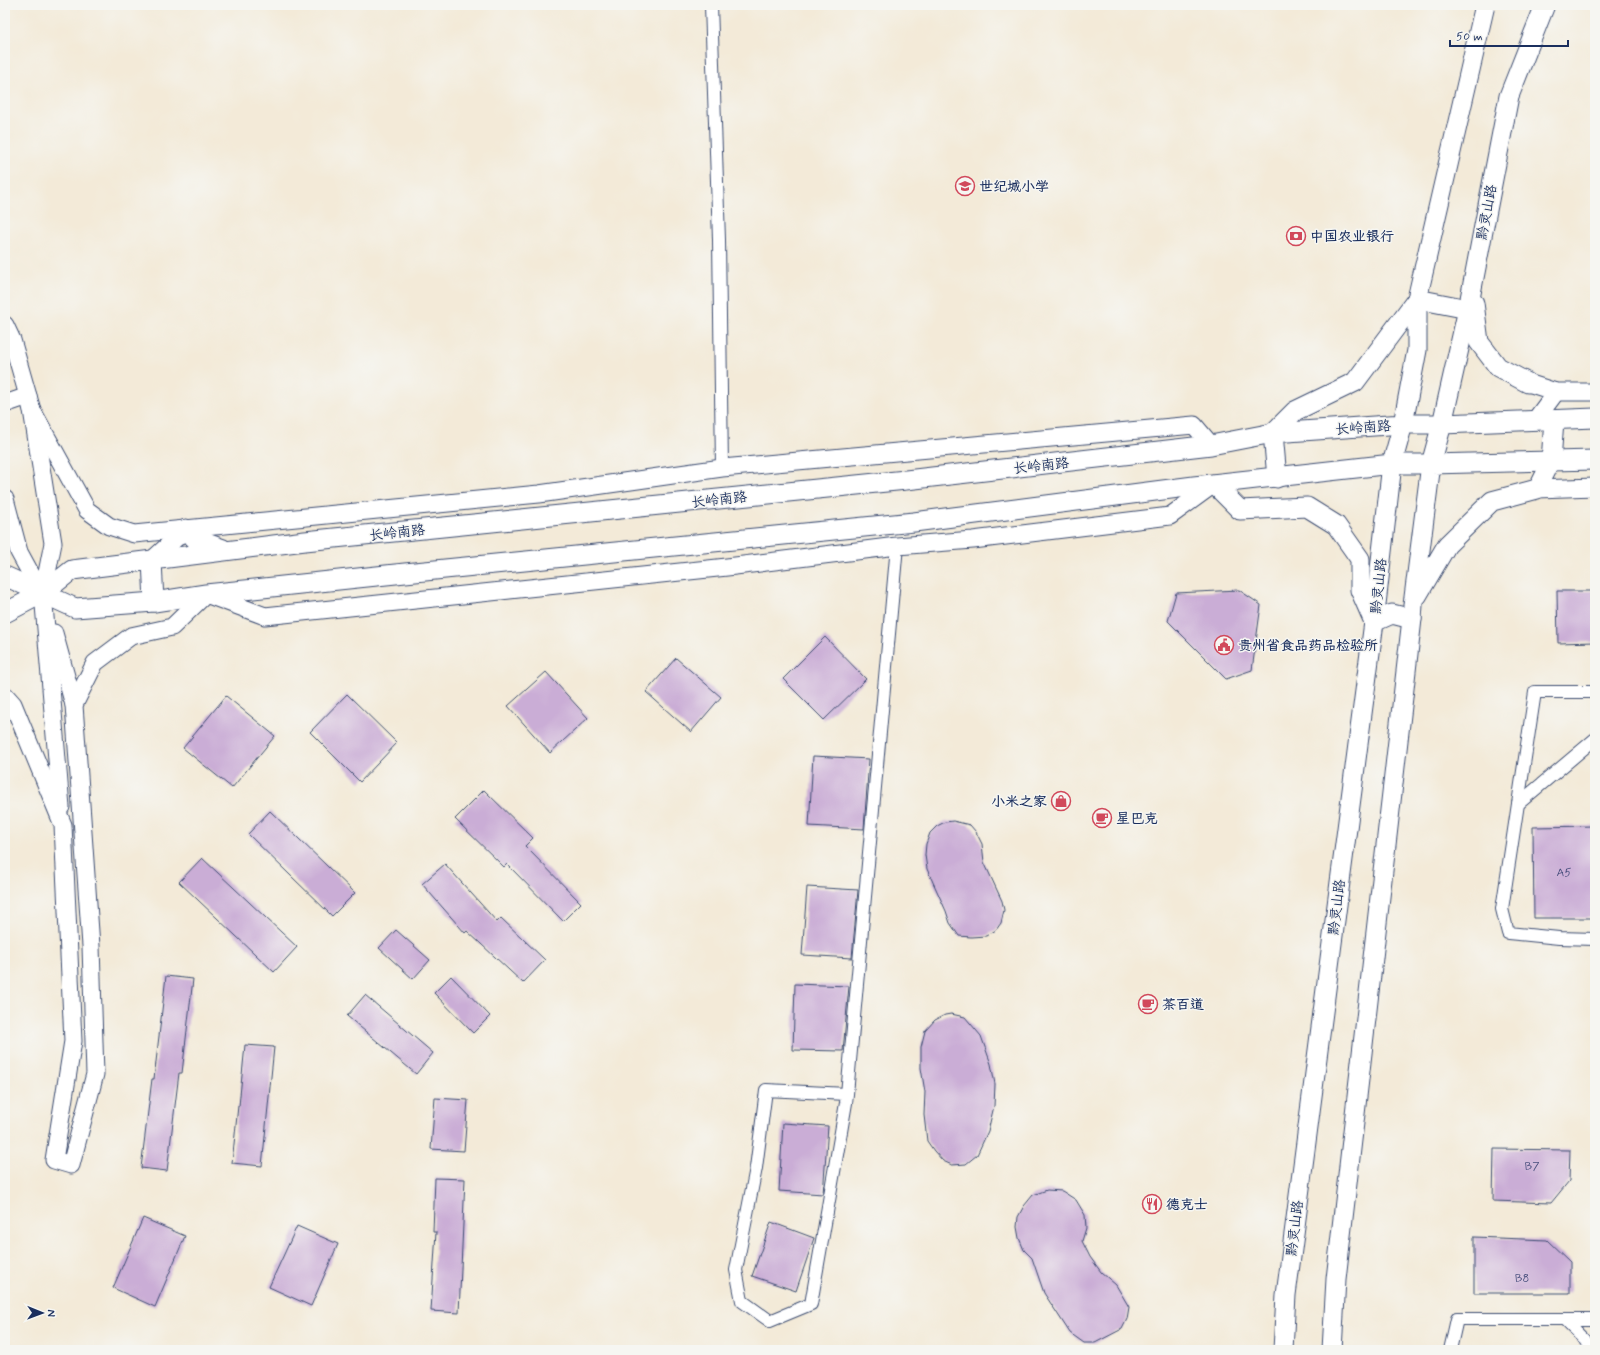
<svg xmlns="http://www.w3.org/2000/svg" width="1600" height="1355" viewBox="0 0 1600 1355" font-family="Mynerve,'LXGW WenKai TC',sans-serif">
  <rect width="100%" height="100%" fill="#f6f6f2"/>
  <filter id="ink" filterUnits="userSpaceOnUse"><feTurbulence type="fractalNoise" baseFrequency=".025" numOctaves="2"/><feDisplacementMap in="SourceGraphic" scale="8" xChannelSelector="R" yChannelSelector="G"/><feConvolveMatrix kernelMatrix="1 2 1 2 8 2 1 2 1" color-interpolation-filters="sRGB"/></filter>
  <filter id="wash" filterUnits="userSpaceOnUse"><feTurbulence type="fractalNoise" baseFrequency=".012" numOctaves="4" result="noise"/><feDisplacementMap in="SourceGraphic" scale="16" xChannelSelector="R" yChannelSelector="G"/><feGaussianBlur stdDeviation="0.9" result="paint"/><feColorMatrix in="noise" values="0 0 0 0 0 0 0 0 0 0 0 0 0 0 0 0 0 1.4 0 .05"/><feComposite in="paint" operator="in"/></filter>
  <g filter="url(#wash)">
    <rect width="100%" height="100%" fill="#f3ead8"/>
    <g id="blocks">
      <g fill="#caadd6">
        <path d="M 1239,590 L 1261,605 L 1252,670 L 1226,679 L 1168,621 L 1176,593 Z"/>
        <path d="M 1557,591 L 1595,591 L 1595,642 L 1558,643 Z"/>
        <path d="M 825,637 L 866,679 L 824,720 L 783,679 Z"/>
        <path d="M 676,658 L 721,697 L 691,732 L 646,692 Z"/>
        <path d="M 546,672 L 588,718 L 550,753 L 508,706 Z"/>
        <path d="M 347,694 L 397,743 L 360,782 L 310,732 Z"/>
        <path d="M 226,696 L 275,736 L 232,788 L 183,748 Z"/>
        <path d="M 813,756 L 869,759 L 864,829 L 809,826 Z"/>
        <path d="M 484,790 L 533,838 L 525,846 L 581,903 L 563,921 L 507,864 L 504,867 L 455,819 Z"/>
        <path d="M 270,811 L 355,893 L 332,916 L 248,834 Z"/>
        <path d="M 953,821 L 970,825 L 976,832 L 982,844 L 984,862 L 1002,901 L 1004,910 L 1001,923 L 996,930 L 986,936 L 971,937 L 959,936 L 950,923 L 946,911 L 927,869 L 925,855 L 926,844 L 930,833 L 937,826 L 945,822 Z"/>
        <path d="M 1595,826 L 1595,918 L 1534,918 L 1533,827 Z"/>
        <path d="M 202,858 L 297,947 L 274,972 L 179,882 Z"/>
        <path d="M 445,864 L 497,922 L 501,918 L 545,960 L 523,983 L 467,931 L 465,933 L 422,884 Z"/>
        <path d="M 807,887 L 858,890 L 852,958 L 802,955 Z"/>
        <path d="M 396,930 L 430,960 L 413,979 L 379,948 Z"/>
        <path d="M 166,976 L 193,979 L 182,1073 L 179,1073 L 167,1171 L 141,1168 L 152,1079 L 154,1079 Z"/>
        <path d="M 451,976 L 490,1016 L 473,1033 L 434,993 Z"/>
        <path d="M 795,984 L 849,986 L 843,1051 L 793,1050 Z"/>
        <path d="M 365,995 L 433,1053 L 416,1074 L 347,1016 Z"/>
        <path d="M 951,1014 L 965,1017 L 981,1036 L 991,1064 L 995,1084 L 994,1106 L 988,1131 L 977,1155 L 966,1164 L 952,1165 L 943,1161 L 934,1151 L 927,1141 L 924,1115 L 925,1092 L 921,1068 L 921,1047 L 925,1031 L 935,1020 L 945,1015 Z"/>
        <path d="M 245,1045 L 274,1047 L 262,1166 L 232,1163 L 238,1106 L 239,1106 Z"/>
        <path d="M 435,1098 L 468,1100 L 464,1151 L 431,1149 Z"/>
        <path d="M 783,1123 L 828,1126 L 823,1194 L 779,1191 Z"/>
        <path d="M 1494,1149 L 1570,1150 L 1569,1181 L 1551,1203 L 1493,1201 Z"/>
        <path d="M 435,1178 L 465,1179 L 459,1313 L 431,1311 L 436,1232 L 433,1232 Z"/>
        <path d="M 1047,1190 L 1062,1191 L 1076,1200 L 1085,1215 L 1086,1228 L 1082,1241 L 1090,1257 L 1101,1272 L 1116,1285 L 1129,1307 L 1127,1319 L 1122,1329 L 1095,1343 L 1084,1343 L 1070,1333 L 1044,1293 L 1032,1258 L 1024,1250 L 1019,1238 L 1017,1227 L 1018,1217 L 1024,1206 L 1033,1195 Z"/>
        <path d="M 143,1218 L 185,1236 L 155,1307 L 113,1288 Z"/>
        <path d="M 771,1222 L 814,1238 L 796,1291 L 752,1276 Z"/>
        <path d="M 297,1226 L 338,1244 L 311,1306 L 269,1287 Z"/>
        <path d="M 1474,1237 L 1547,1240 L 1570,1262 L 1570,1293 L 1474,1293 Z"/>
      </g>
    </g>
  </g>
  <g filter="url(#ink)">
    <use href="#blocks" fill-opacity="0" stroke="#3b4b70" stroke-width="1"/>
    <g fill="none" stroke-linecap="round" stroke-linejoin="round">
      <defs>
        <g id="street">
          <path d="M 711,5 L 719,240 L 722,468"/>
          <path d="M 1595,692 L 1535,692 L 1502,909 L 1508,933 L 1559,938 L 1595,939"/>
          <path d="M 1518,804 L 1595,739"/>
          <path d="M 847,1094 L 766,1090 L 756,1168 L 736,1270 L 742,1301 L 770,1321 L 811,1304 L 846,1103 L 847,1094 L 897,546"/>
          <path d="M 1564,1319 L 1595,1350"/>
          <path d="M 1450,1350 L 1457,1319 L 1595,1319"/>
        </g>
        <g id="secondary">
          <path d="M 5,325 L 12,340 L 32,410 L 53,543 L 43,593 L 61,807"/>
          <path d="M 1528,383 L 1556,392 L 1595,392"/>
          <path d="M 5,404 L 28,396"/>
          <path d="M 32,410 L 87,510 L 109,526 L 134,534 L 539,494 L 722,468 L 1194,425 L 1211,445"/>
          <path d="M 1536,419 L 1556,392"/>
          <path d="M 1551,461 L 1537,489 L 1595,487"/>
          <path d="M 5,499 L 19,552 L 44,598"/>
          <path d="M 152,560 L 186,529"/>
          <path d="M 54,633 L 74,705"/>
          <path d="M 5,695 L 13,704 L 63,825 L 73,1041 L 54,1160 L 71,1165 L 95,1074 L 91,946 L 74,705 L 95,663 L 131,636 L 172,627 L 206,594 L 265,616 L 727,567 L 897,546 L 973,540 L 1170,516 L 1214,484"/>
        </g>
        <g id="primary">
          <path d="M 1545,5 L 1509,96 L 1468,309 L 1442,424 L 1431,464 L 1392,464 L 1403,424 L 1442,424 L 1595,418"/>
          <path d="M 1417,299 L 1468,309"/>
          <path d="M 1474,303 L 1479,342 L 1498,367 L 1528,383"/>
          <path d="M 1273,433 L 1295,411 L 1355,382 L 1417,299"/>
          <path d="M 1273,433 L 1277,478"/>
          <path d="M 1551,461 L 1554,420"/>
          <path d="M 1214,484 L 1240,510 L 1307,507 L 1336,525 L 1360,559 L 1360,590 L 1374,622 L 1392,614 L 1412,619"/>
          <path d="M 186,529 L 195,539 L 223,549"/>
          <path d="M 152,560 L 154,602"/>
          <path d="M 5,576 L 75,608 L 154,602 L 206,594 L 405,573 L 914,522 L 1194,486 L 1392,464 L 1374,622 L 1286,1295 L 1283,1350"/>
          <path d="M 1417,596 L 1447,545 L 1492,501 L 1537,489"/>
          <path d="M 5,613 L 43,593 L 72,570 L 305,541 L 906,480 L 1211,445 L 1273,433 L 1403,424 L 1417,350 L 1417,299 L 1485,5"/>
          <path d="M 1332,1350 L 1336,1279 L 1412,619 L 1413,605 L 1431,464 L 1595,460"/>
        </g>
      </defs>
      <use href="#street" stroke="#3b4b70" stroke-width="14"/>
      <use href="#secondary" stroke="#3b4b70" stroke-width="19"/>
      <use href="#primary" stroke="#3b4b70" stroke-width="21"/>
      <use href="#street" stroke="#fff" stroke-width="12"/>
      <use href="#secondary" stroke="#fff" stroke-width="17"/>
      <use href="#primary" stroke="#fff" stroke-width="19"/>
    </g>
  </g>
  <defs>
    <symbol id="school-ring" viewBox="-11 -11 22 22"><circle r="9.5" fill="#f6f6f2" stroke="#d1495b" stroke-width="1.5"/><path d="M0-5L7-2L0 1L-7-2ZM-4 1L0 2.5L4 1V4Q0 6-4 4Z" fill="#d1495b"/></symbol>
    <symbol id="bank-ring" viewBox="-11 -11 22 22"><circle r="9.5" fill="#f6f6f2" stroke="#d1495b" stroke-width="1.5"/><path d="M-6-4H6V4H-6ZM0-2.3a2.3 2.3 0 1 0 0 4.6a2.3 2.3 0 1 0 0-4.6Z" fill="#d1495b"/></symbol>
    <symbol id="civic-ring" viewBox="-11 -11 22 22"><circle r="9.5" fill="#f6f6f2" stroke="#d1495b" stroke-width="1.5"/><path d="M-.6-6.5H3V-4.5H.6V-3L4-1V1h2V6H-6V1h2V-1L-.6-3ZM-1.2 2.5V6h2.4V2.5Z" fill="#d1495b"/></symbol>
    <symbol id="shop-ring" viewBox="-11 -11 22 22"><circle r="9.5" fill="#f6f6f2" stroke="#d1495b" stroke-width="1.5"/><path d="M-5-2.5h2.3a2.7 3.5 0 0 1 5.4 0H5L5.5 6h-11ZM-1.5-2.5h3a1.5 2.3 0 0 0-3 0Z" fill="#d1495b"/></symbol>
    <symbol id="cafe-ring" viewBox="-11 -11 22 22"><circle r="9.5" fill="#f6f6f2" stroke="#d1495b" stroke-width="1.5"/><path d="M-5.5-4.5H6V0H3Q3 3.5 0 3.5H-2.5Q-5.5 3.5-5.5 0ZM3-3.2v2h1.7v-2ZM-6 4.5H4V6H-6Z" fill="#d1495b"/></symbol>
    <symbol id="restaurant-ring" viewBox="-11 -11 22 22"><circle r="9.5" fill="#f6f6f2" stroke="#d1495b" stroke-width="1.5"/><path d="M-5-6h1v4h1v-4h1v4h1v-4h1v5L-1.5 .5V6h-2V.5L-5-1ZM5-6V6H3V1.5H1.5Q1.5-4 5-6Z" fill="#d1495b"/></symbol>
  </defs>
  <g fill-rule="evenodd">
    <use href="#school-ring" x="954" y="175" width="22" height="22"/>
    <use href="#bank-ring" x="1285" y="225" width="22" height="22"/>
    <use href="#civic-ring" x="1213" y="634" width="22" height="22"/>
    <use href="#shop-ring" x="1050" y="790" width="22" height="22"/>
    <use href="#cafe-ring" x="1091" y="807" width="22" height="22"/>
    <use href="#cafe-ring" x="1137" y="993" width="22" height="22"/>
    <use href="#restaurant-ring" x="1141" y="1193" width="22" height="22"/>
  </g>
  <g text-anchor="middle" stroke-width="3" stroke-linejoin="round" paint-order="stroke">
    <g font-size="12" fill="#474e7c">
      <text x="1564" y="876">A5</text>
      <text x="1532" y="1170">B7</text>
      <text x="1522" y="1282">B8</text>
    </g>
    <g font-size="14" font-weight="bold" fill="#1b2f5e" stroke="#f6f6f2" text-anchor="start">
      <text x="979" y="191">世纪城小学</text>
      <text x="1310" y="241">中国农业银行</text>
      <text x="1238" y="650">贵州省食品药品检验所</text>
      <text x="1047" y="806" text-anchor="end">小米之家</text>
      <text x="1116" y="823">星巴克</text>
      <text x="1162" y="1009">茶百道</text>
      <text x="1166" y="1209">德克士</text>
    </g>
    <g font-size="14" fill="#1b2f5e" stroke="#f6f6f2">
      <text transform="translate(1486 212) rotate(-79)" y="5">黔灵山路</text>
      <text transform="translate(1363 427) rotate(-4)" y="5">长岭南路</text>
      <text transform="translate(1041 465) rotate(-6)" y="5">长岭南路</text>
      <text transform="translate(719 499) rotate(-6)" y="5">长岭南路</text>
      <text transform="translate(397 532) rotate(-6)" y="5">长岭南路</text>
      <text transform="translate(1378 586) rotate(-84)" y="5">黔灵山路</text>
      <text transform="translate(1336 907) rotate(-83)" y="5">黔灵山路</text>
      <text transform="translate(1294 1228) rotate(-83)" y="5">黔灵山路</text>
    </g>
  </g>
  <rect width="1600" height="1355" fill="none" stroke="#f6f6f2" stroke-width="20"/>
  <g transform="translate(42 1313) rotate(91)" stroke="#f6f6f2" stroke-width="3" paint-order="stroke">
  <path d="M0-3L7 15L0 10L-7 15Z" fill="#1b2f5e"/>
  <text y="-6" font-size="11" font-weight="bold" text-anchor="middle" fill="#1b2f5e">N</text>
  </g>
  <path d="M1450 40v6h118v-6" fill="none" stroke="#1b2f5e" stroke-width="2"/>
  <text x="1456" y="40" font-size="12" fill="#1b2f5e" stroke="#f6f6f2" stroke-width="3" paint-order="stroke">50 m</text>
</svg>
